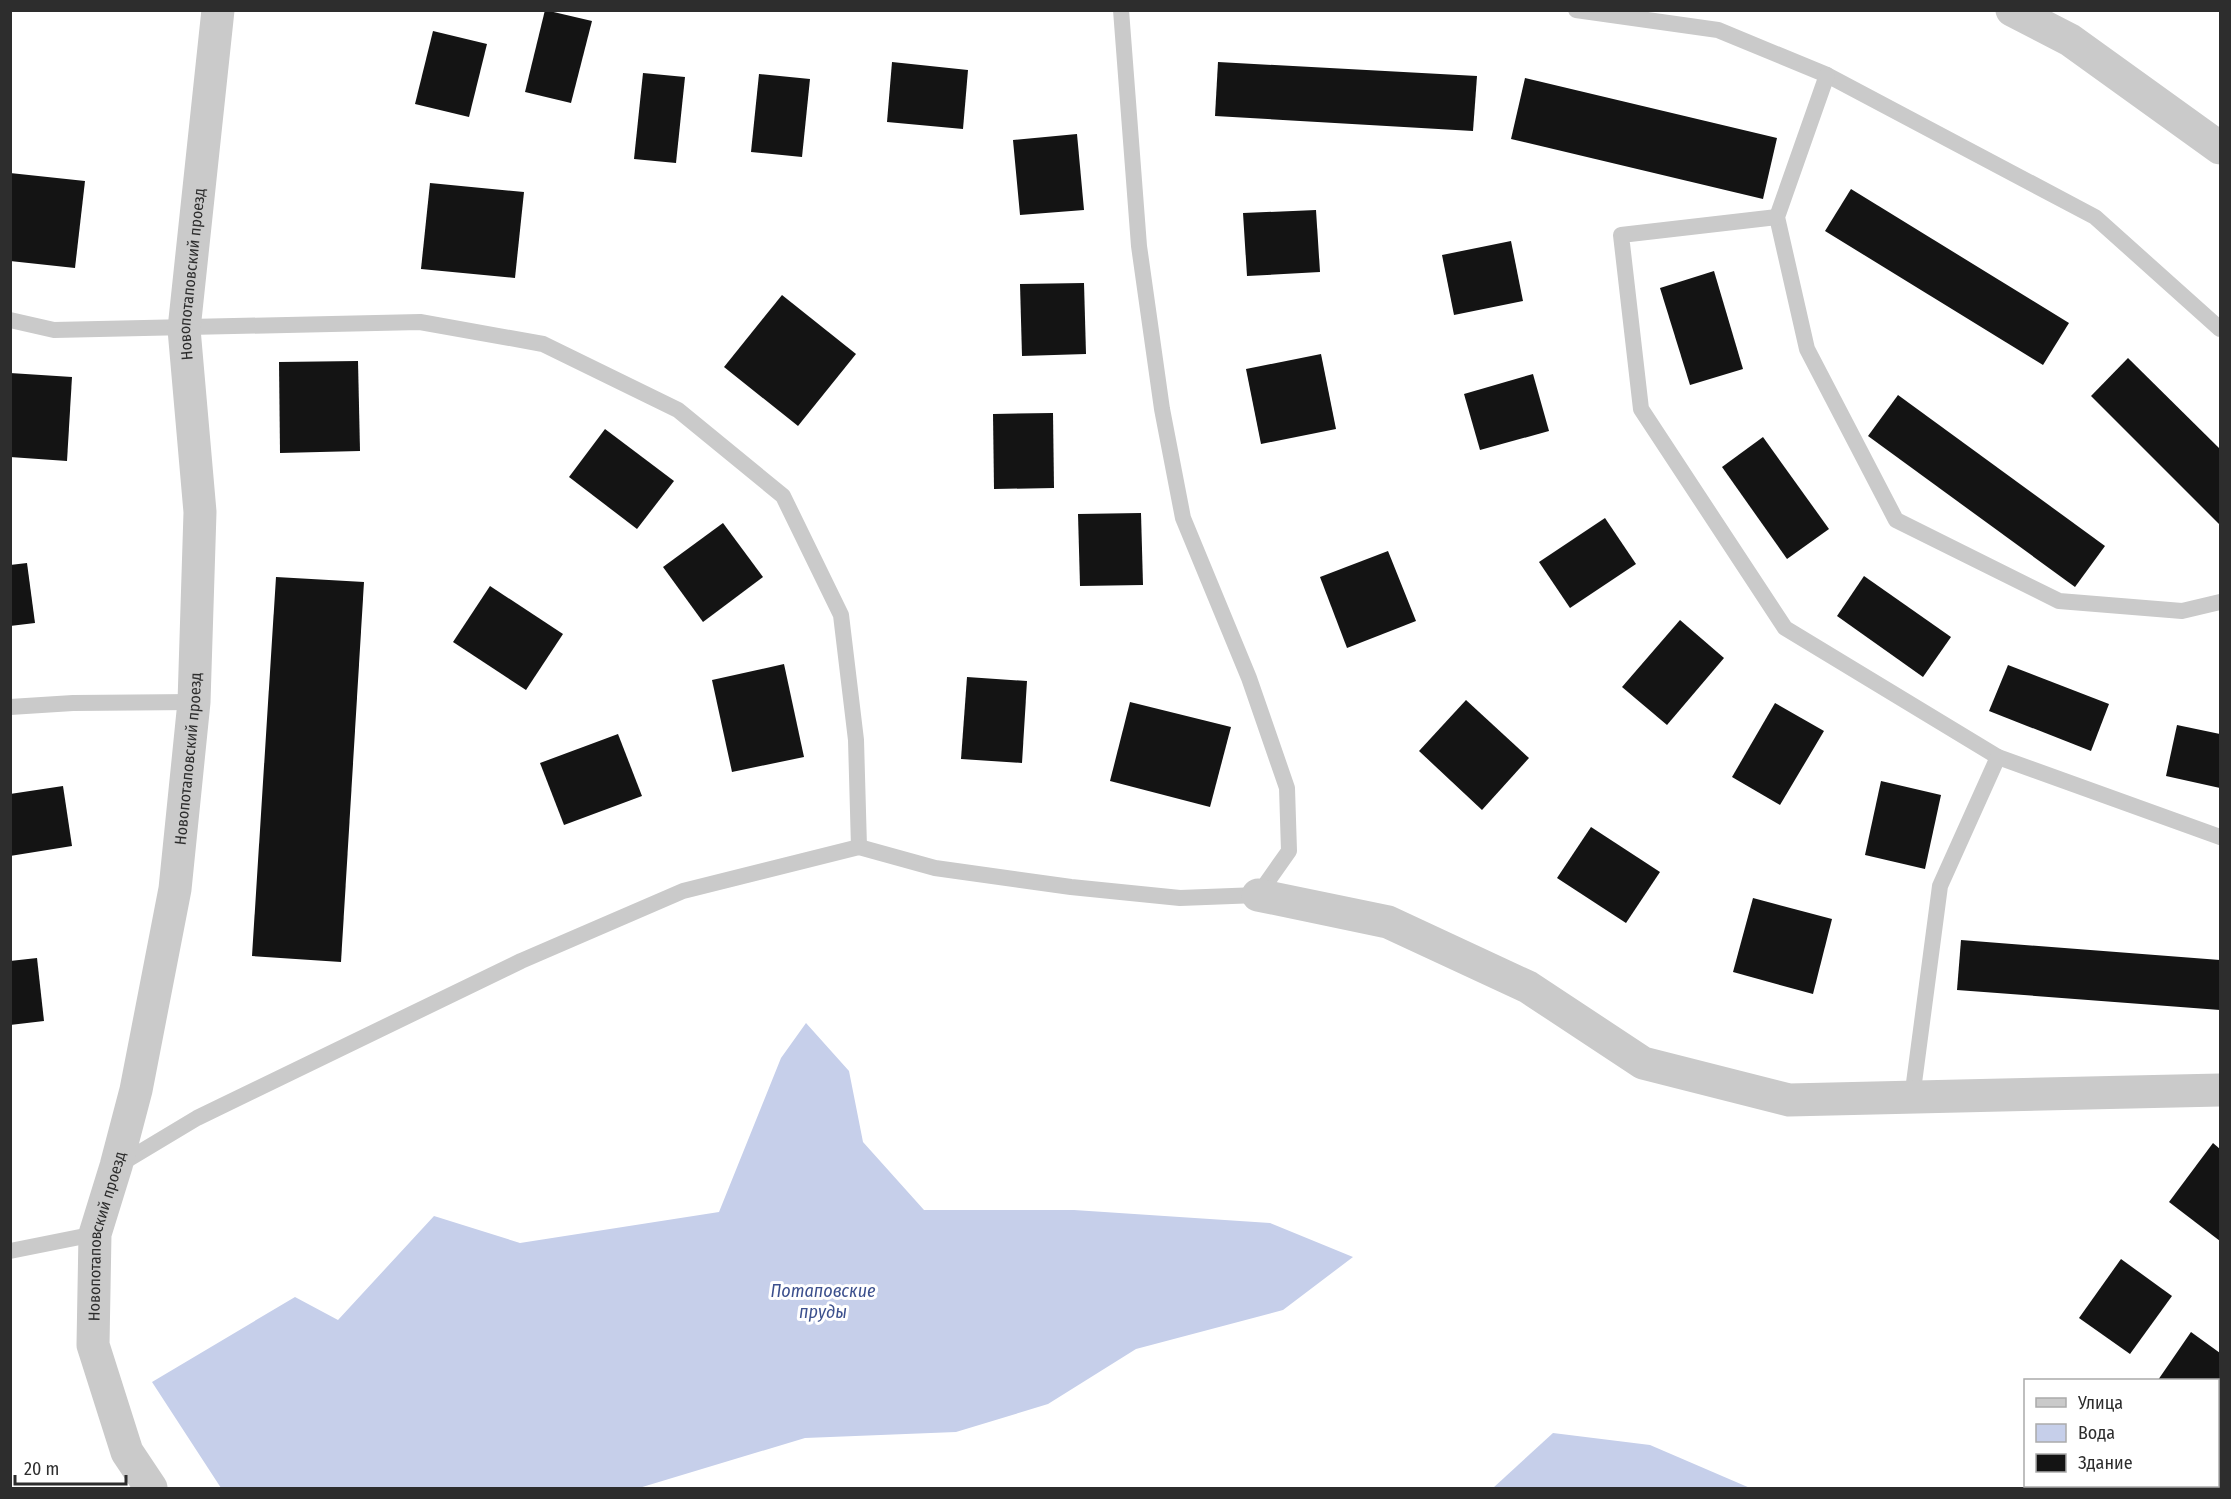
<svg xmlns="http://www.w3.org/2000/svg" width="2231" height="1499" viewBox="0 0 2231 1499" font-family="'Fira Sans Condensed',sans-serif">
  <rect width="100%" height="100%" fill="#fff"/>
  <g fill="#c6cfea">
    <path d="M 806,1023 L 849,1071 L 863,1142 L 924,1210 L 1074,1210 L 1270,1223 L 1353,1257 L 1283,1310 L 1136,1349 L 1048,1404 L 956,1432 L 805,1438 L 639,1488 L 221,1488 L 152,1382 L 295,1297 L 338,1320 L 434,1216 L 520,1243 L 719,1212 L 781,1058 Z"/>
    <path d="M 1553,1433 L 1650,1445 L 1750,1488 L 1493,1488 Z"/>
  </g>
  <g fill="#141414">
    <path d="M 545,10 L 592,21 L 571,103 L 525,92 Z"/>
    <path d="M 433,31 L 487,44 L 469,117 L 415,104 Z"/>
    <path d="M 892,62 L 968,70 L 963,129 L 887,122 Z"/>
    <path d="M 1218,62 L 1477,76 L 1473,131 L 1215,116 Z"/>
    <path d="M 643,73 L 685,77 L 676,163 L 634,159 Z"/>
    <path d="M 759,74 L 810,79 L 802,157 L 751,152 Z"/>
    <path d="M 1525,78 L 1777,138 L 1763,199 L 1511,139 Z"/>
    <path d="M 1077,134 L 1084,210 L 1020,215 L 1013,140 Z"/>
    <path d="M 10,173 L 85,181 L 75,268 L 10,261 Z"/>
    <path d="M 430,183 L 524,192 L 515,278 L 421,269 Z"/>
    <path d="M 1851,189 L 2069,323 L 2043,365 L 1825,231 Z"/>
    <path d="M 1316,210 L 1320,272 L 1247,276 L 1243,213 Z"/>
    <path d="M 1511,241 L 1523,301 L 1454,315 L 1442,255 Z"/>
    <path d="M 1714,271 L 1743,369 L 1690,385 L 1660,288 Z"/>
    <path d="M 1084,283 L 1086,354 L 1022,356 L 1020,284 Z"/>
    <path d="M 782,295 L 856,354 L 798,426 L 724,367 Z"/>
    <path d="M 1321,354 L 1336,429 L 1261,444 L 1246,369 Z"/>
    <path d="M 2128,358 L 2220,449 L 2220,525 L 2091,396 Z"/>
    <path d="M 358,361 L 360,451 L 280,453 L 279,362 Z"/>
    <path d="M 10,373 L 72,377 L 67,461 L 10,457 Z"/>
    <path d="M 1533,374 L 1549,431 L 1480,450 L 1464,394 Z"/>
    <path d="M 1898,395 L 2105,546 L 2075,587 L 1868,436 Z"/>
    <path d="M 1053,413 L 1054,488 L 994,489 L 993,414 Z"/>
    <path d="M 605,429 L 674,481 L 637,529 L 569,477 Z"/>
    <path d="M 1763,437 L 1829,529 L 1787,559 L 1722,467 Z"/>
    <path d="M 1141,513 L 1143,585 L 1080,586 L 1078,514 Z"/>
    <path d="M 1605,518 L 1636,564 L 1570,608 L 1539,562 Z"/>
    <path d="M 723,523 L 763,577 L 703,622 L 663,567 Z"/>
    <path d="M 1388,551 L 1416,621 L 1347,648 L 1320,577 Z"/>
    <path d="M 27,563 L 35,623 L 10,626 L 10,565 Z"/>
    <path d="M 1864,576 L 1951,637 L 1923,677 L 1837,616 Z"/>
    <path d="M 276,577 L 364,582 L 341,962 L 252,956 Z"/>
    <path d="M 490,586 L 563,634 L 526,690 L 453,642 Z"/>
    <path d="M 1680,620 L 1724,658 L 1667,725 L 1622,687 Z"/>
    <path d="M 784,664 L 804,757 L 732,772 L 712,680 Z"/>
    <path d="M 2008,665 L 2109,704 L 2091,751 L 1989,711 Z"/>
    <path d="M 967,677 L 1027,681 L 1022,763 L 961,759 Z"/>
    <path d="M 1466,700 L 1529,758 L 1482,810 L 1419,751 Z"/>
    <path d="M 1130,702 L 1231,727 L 1210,807 L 1110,781 Z"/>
    <path d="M 1775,703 L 1824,731 L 1780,805 L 1732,777 Z"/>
    <path d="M 2177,725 L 2220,734 L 2220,788 L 2166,776 Z"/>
    <path d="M 618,734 L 642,796 L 564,825 L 540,763 Z"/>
    <path d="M 1881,781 L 1941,795 L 1925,869 L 1865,855 Z"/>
    <path d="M 63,786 L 72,846 L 10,856 L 10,794 Z"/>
    <path d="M 1591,827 L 1660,872 L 1626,923 L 1557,878 Z"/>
    <path d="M 1753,898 L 1832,919 L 1813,994 L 1733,972 Z"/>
    <path d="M 1961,940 L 2220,960 L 2220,1010 L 1957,990 Z"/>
    <path d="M 37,958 L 44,1021 L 10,1025 L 10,961 Z"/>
    <path d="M 2213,1143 L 2220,1149 L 2220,1241 L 2169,1202 Z"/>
    <path d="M 2121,1259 L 2172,1296 L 2130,1354 L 2079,1318 Z"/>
    <path d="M 2191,1332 L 2220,1353 L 2220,1394 L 2218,1398 L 2218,1380 L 2158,1380 Z"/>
  </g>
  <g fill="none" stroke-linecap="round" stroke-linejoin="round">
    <g stroke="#cacaca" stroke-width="16">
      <path d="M 1576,10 L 1718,30 L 1827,75 L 2095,217 L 2220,329"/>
      <path d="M 1827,75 L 1777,217 L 1807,349 L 1896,520 L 2059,601 L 2182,611 L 2220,602"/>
      <path d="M 1777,217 L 1621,235 L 1641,409 L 1785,628 L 1998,757 L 2220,837"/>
      <path d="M 10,320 L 54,330 L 420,322 L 543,344 L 678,410 L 783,496 L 841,615 L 856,740 L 859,847"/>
      <path d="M 10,707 L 73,703 L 194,702"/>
      <path d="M 1912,1098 L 1940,886 L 1998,757"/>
      <path d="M 117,1166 L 197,1118 L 521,961 L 683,891 L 859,847 L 935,868 L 1071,887 L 1180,898 L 1258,895 L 1289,851 L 1287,788 L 1249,678 L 1183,518 L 1162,409 L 1139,246 L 1121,10"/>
      <path d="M 10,1251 L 95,1234"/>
    </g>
    <g stroke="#cacaca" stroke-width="33">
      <path d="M 2012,10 L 2070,40 L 2220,148"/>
      <path d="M 1258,895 L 1388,922 L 1528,987 L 1643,1063 L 1789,1100 L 2220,1090"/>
      <path d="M 2105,1486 L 2108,1488"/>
      <path id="s1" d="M 151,1488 L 127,1452 L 93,1345 L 95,1234 L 116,1166 L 136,1090 L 175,889 L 194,702 L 200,512 L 184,329 L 218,10"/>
    </g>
  </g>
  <g text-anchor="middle" stroke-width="6" stroke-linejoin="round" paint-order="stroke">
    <g font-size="16" fill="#2d2d2d" stroke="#fff">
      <text dy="6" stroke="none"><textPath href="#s1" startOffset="1238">Новопотаповский проезд</textPath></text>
      <text dy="6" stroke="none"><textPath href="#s1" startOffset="752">Новопотаповский проезд</textPath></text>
      <text dy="6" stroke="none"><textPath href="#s1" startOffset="266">Новопотаповский проезд</textPath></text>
    </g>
    <g font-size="18" font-style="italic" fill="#3c508d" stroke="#fff">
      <text x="823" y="1297">Потаповские<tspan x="823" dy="21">пруды</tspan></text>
    </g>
  </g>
  <rect width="2231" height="1499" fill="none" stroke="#2d2d2d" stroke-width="24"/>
  <rect x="2024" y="1379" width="195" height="108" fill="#ffffff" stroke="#ababab" stroke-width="1.5"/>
  <rect x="2036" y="1398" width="30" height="9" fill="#cacaca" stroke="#ababab" stroke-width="1.5"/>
  <text x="2078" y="1409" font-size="18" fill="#2d2d2d">Улица</text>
  <rect x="2036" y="1424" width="30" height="18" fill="#c6cfea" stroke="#ababab" stroke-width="1.5"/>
  <text x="2078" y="1439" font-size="18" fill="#2d2d2d">Вода</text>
  <rect x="2036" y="1454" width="30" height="18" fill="#141414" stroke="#ababab" stroke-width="1.5"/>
  <text x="2078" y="1469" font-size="18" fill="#2d2d2d">Здание</text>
  <path d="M15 1475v9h111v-9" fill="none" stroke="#2d2d2d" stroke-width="3"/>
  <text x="24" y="1475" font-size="18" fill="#2d2d2d" stroke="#ffffff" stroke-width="4.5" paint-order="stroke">20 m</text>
</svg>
